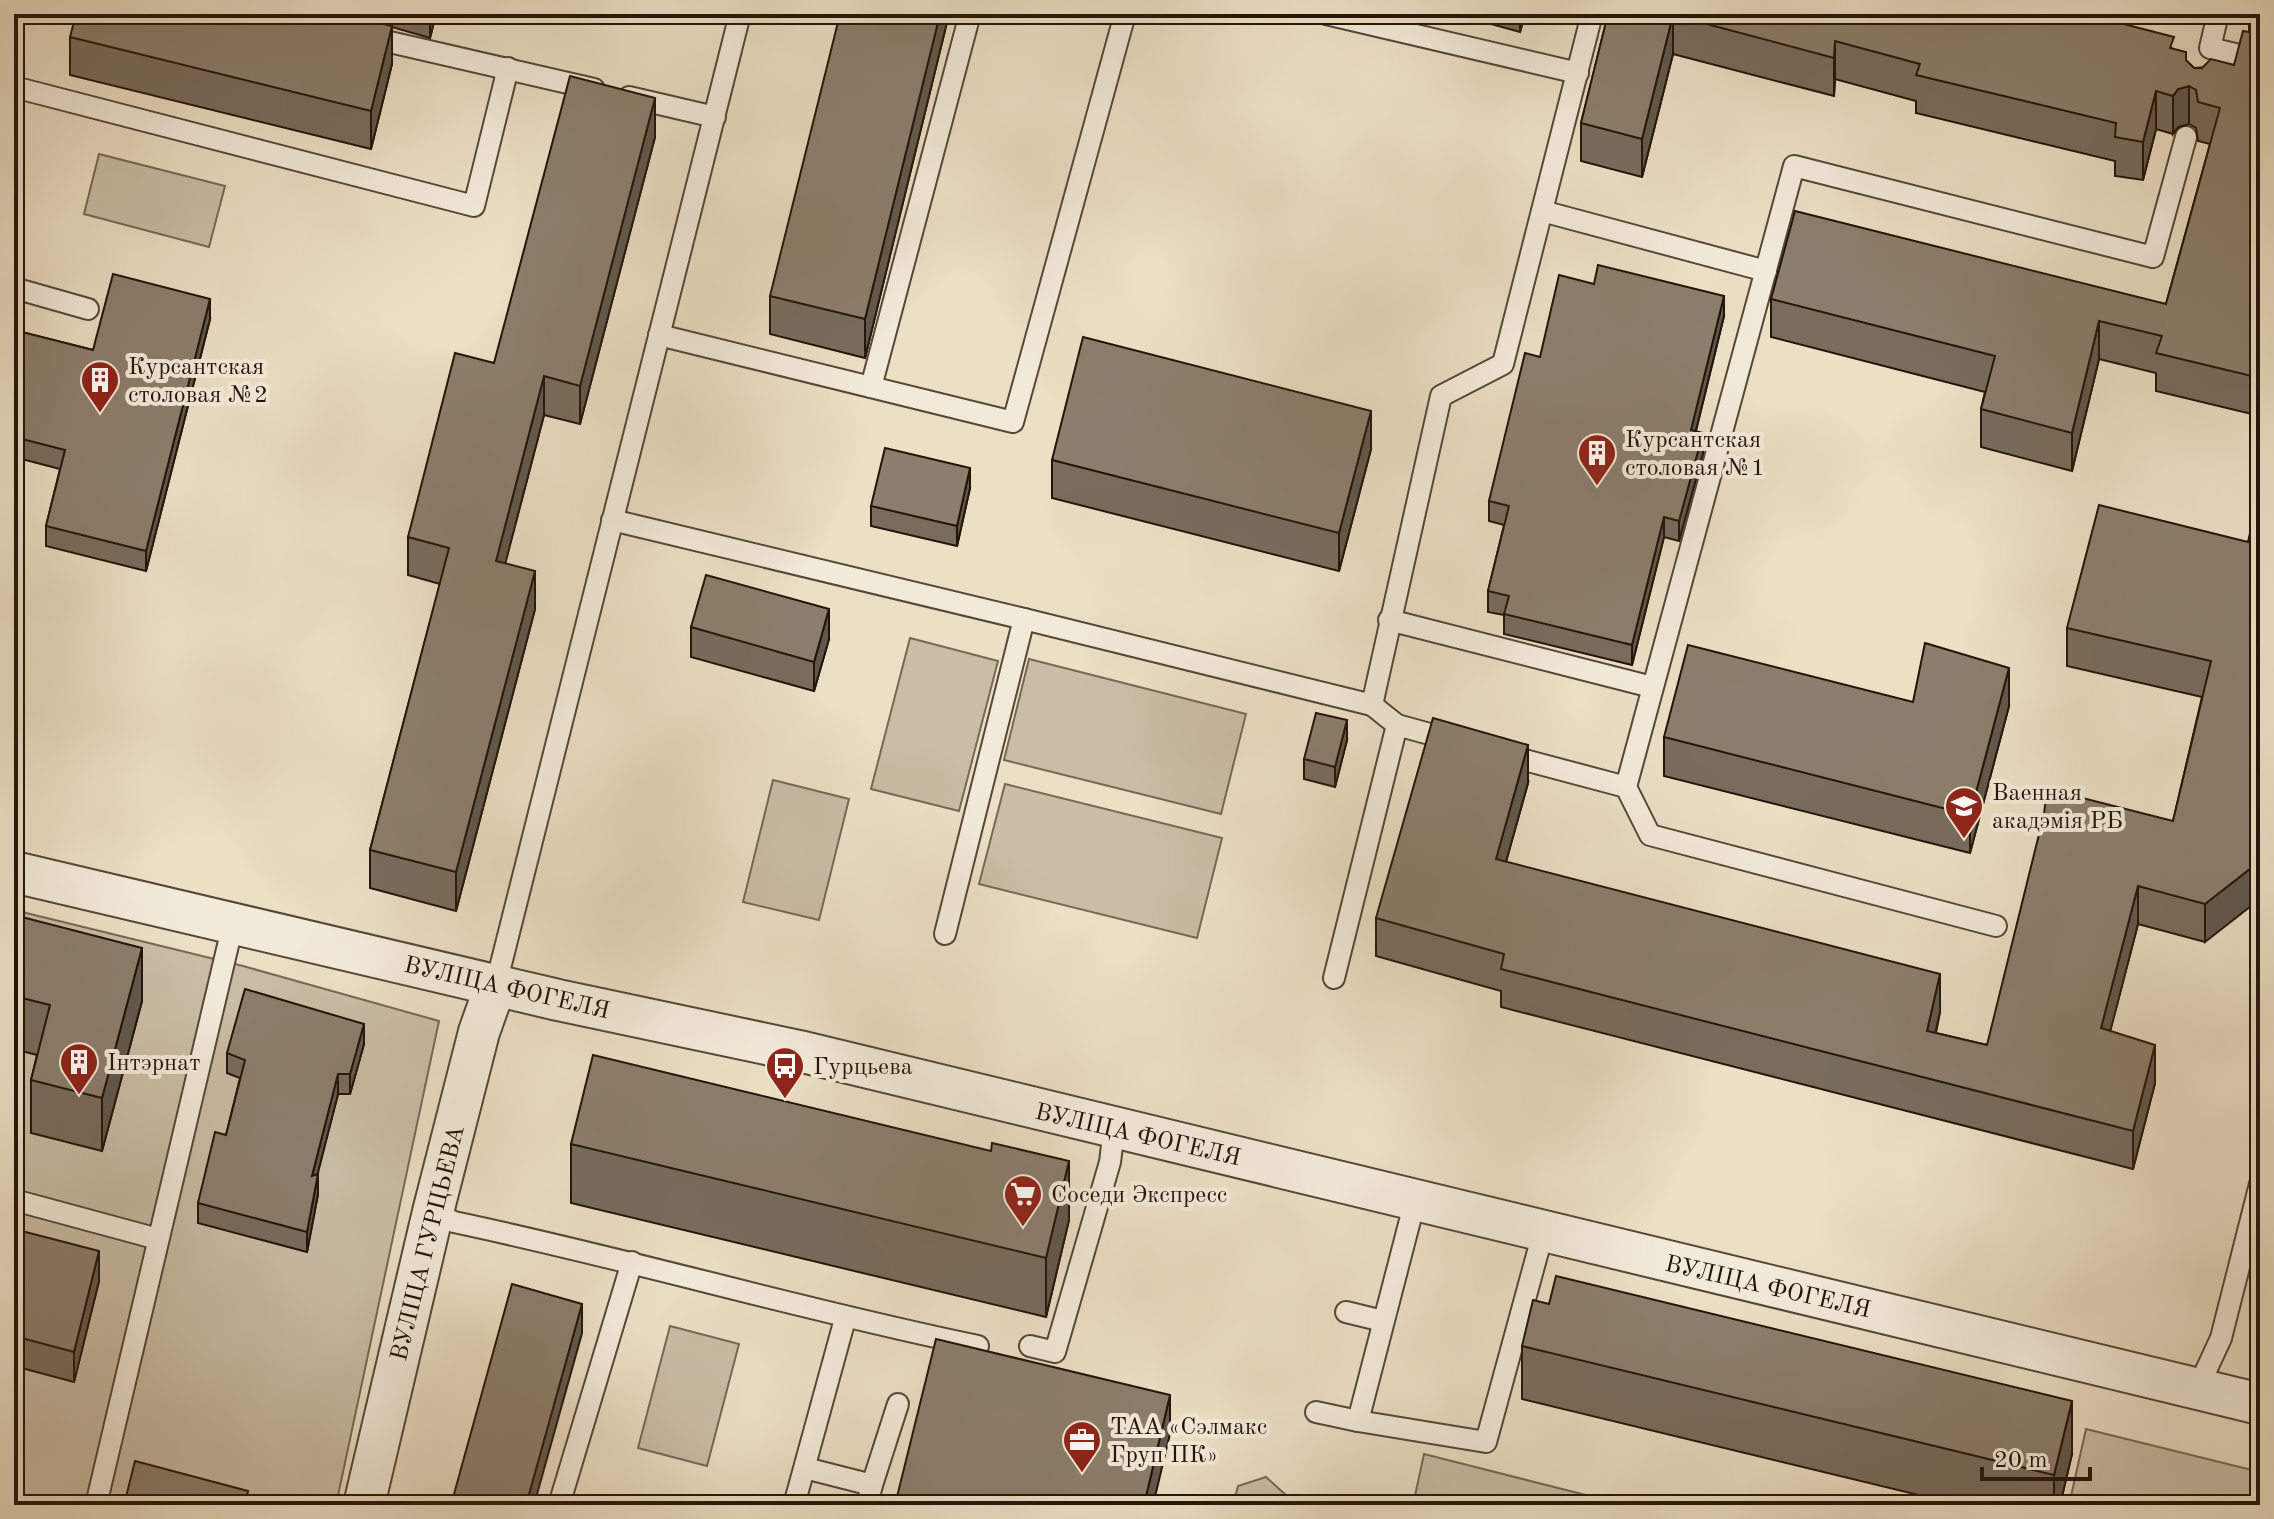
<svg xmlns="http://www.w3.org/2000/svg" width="2274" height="1519" viewBox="0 0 2274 1519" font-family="'Old Standard TT',serif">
  <rect width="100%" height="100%" fill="#ebdfc4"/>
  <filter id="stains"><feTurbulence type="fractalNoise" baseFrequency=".0025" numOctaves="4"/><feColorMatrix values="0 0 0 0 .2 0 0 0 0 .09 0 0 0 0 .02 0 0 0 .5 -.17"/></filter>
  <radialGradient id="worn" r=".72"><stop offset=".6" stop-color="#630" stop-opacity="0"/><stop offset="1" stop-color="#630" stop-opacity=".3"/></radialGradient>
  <g fill="#c9bda5" stroke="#766958" stroke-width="2">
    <path d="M 99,154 L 225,186 L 209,247 L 84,214 Z"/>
    <path d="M 910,638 L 998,661 L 959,811 L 871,789 Z"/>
    <path d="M 1029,659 L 1246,714 L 1221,814 L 1004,760 Z"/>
    <path d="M 773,780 L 849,799 L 819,920 L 743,902 Z"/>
    <path d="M 1005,784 L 1222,838 L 1197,938 L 979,884 Z"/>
    <path d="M 14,910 L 243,966 L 439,1021 L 336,1505 L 14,1505 Z"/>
    <path d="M 670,1326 L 739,1344 L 707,1466 L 638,1448 Z"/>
    <path d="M 2086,1429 L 2260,1472 L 2260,1505 L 2069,1505 Z"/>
    <path d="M 1424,1454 L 1625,1505 L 1413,1505 Z"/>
    <path d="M 1266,1477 L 1297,1505 L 1233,1505 L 1238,1486 Z"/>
  </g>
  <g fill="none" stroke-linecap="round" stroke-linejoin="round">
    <defs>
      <g id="lane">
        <path d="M 1326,14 L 1578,73"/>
        <path d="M 2218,14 L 2210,48 L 2260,60"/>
        <path d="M 368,37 L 594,89"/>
        <path d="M 14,87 L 474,206 L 508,68"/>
        <path d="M 629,97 L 715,117"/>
        <path d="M 1542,211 L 1766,271"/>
        <path d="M 14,288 L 88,309"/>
        <path d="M 659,335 L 1013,422 L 1125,14"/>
        <path d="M 871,387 L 970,14"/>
        <path d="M 612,520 L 1024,619"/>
        <path d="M 1389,620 L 1652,687"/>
        <path d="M 1397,725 L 1455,741"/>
        <path d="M 1502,754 L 1626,787 L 1650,835 L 1996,926"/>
        <path d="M 1626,787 L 1794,166 L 2153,257 L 2186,137"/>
        <path d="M 945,934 L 1024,619 L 1372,705 L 1441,396 L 1503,364 L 1592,14"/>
        <path d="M 1334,978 L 1397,725 L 1372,705"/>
        <path d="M 496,984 L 740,14"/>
        <path d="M 14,1200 L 158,1239"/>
        <path d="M 1415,1201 L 1358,1421 L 1486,1442 L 1543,1233"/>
        <path d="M 433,1212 L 454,1222 C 630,1259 802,1310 978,1346"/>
        <path d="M 1346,1312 L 1383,1321"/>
        <path d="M 1030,1346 L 1055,1352 L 1110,1162 L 1114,1129"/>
        <path d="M 2197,1390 L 2221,1338 L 2260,1184"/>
        <path d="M 1316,1412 L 1358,1421"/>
        <path d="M 805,1468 L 872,1485 L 867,1505"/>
        <path d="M 872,1485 L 898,1404"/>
        <path d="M 96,1505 L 233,924"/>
        <path d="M 559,1505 L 632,1262"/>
        <path d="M 794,1505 L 845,1319"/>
      </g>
      <g id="street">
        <path d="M 14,872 L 558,1000 L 799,1051 L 2260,1404"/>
        <path d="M 364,1505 L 433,1212 L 479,1032 L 496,984"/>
      </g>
    </defs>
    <use href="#lane" stroke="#55483a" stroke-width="24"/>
    <use href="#street" stroke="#55483a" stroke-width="44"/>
    <use href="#lane" stroke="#f2ead9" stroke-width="20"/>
    <use href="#street" stroke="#f2ead9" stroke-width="40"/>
  </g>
  <g fill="#786c5d" stroke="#23150c" stroke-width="2">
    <path d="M 380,14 L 436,14 L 430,38 L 392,27 L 392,64 L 371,149 L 70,75 L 70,37 L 380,24 Z"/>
    <path d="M 949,14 L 865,358 L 770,334 L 770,296 Z"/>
    <path d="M 1455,14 L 1525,14 L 1520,32 Z"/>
    <path d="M 1608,14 L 2085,14 L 2174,49 L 2194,68 L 2234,65 L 2249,32 L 2249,14 L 2260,14 L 2260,416 L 2156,391 L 2156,373 L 2099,359 L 2072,471 L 1981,447 L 1981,409 L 1985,392 L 1771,337 L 1771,299 L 2166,304 L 2210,144 L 2198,141 L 2196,128 L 2189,124 L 2178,127 L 2173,134 L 2156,129 L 2143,180 L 2115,176 L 2115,161 L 1916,113 L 1916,101 L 1835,79 L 1834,96 L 1673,54 L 1642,177 L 1581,161 L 1581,123 Z"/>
    <path d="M 655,137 L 580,424 L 544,415 L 505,563 L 535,609 L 456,911 L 370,888 L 370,850 L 440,584 L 408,575 L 408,537 L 494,363 Z"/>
    <path d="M 1724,316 L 1696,431 L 1703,453 L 1679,541 L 1664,537 L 1632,665 L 1504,634 L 1504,615 L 1488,612 L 1488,591 L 1504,525 L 1489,521 L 1489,501 L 1540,357 Z"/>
    <path d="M 210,319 L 146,571 L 46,546 L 46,526 L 60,469 L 14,457 L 14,330 L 93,350 Z"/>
    <path d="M 1371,449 L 1339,571 L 1052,498 L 1052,460 Z"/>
    <path d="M 970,488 L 957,546 L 871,526 L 871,506 Z"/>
    <path d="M 2248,542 L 2205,942 L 2138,924 L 2110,1031 L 2155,1083 L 2133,1169 L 1501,1007 L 1501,991 L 1376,956 L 1376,918 L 1528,783 L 1506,862 L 1940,1012 L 1936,1033 L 1987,1045 L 2173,821 L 2202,697 L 2067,666 L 2067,628 Z"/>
    <path d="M 691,627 L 829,639 L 814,691 L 691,657 Z"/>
    <path d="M 1913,702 L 2009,706 L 1970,853 L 1664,776 L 1664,737 Z"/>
    <path d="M 1347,740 L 1335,787 L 1304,779 L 1304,759 Z"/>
    <path d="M 14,915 L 142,1001 L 102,1151 L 31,1133 L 31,1080 L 37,1055 L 14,1049 Z"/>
    <path d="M 364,1044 L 350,1094 L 338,1094 L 317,1174 L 318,1194 L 307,1252 L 198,1223 L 198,1203 L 226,1135 L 240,1078 L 227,1073 L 227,1053 Z"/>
    <path d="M 571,1144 L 1069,1220 L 1046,1317 L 571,1203 Z"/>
    <path d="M 14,1229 L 99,1281 L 74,1382 L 14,1366 Z"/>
    <path d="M 1522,1346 L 2072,1454 L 2060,1505 L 1960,1505 L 1522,1399 Z"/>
  </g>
  <g fill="#61584c" stroke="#23150c" stroke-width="2">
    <path d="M 431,14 L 436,14 L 430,38 L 430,18 Z"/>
    <path d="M 940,14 L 949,14 L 865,358 L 865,319 Z"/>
    <path d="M 1520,14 L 1525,14 L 1520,32 Z"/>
    <path d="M 1673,15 L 1673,54 L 1642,177 L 1642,139 Z"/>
    <path d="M 392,26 L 392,64 L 371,149 L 371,111 Z"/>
    <path d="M 1835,41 L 1835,79 L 1834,96 L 1834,58 Z"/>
    <path d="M 2189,86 L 2189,124 L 2178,127 L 2173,134 L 2173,96 L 2178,89 Z"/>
    <path d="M 2156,91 L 2156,129 L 2143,180 L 2143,142 Z"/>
    <path d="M 655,98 L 655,137 L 580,424 L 580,386 Z"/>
    <path d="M 1724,296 L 1724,316 L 1691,450 L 1691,430 Z"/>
    <path d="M 210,299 L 210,319 L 146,571 L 146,551 Z"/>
    <path d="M 2099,321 L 2099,359 L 2072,471 L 2072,433 Z"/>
    <path d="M 544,376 L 544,415 L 496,599 L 496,561 Z"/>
    <path d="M 1371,411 L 1371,449 L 1339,571 L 1339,533 Z"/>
    <path d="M 1703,433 L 1703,453 L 1679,541 L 1679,521 Z"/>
    <path d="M 970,468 L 970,488 L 957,546 L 957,526 Z"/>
    <path d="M 1664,517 L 1664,537 L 1632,665 L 1632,645 Z"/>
    <path d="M 535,571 L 535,609 L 456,911 L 456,872 Z"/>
    <path d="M 829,609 L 829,639 L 814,691 L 814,662 Z"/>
    <path d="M 2009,668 L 2009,706 L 1970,853 L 1970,815 Z"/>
    <path d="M 1347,720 L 1347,740 L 1335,787 L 1335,767 Z"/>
    <path d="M 1528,745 L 1528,783 L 1496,897 L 1496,859 Z"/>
    <path d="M 2260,861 L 2260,899 L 2205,942 L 2205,904 Z"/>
    <path d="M 2138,886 L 2138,924 L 2101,1067 L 2101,1028 Z"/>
    <path d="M 142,948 L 142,1001 L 102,1151 L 102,1098 Z"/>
    <path d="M 1940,974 L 1940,1012 L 1927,1069 L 1927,1031 Z"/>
    <path d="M 364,1024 L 364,1044 L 350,1094 L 350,1074 Z"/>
    <path d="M 2155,1045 L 2155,1083 L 2133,1169 L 2133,1131 Z"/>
    <path d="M 338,1074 L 338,1094 L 312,1196 L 312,1176 Z"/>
    <path d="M 1069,1161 L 1069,1220 L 1046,1317 L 1046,1258 Z"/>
    <path d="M 318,1174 L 318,1194 L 307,1252 L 307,1232 Z"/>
    <path d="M 99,1251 L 99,1281 L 74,1382 L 74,1352 Z"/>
    <path d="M 582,1304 L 582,1333 L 534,1505 L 526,1505 Z"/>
    <path d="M 1170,1395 L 1170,1434 L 1153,1505 L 1144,1505 Z"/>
    <path d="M 2072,1401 L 2072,1454 L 2060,1505 L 2054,1505 L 2054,1475 Z"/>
  </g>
  <g fill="#8b7e6c" stroke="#23150c" stroke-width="2">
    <path d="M 76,14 L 342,14 L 392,26 L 371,111 L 70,37 Z"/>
    <path d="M 417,14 L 431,14 L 430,18 Z"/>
    <path d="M 840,14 L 940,14 L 865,319 L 770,296 Z"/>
    <path d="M 1608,14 L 2085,14 L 2174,37 L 2170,48 L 2186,52 L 2186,60 L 2194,68 L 2202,68 L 2211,59 L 2234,65 L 2243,31 L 2260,34 L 2260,378 L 2156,353 L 2162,336 L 2099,321 L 2072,433 L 1981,409 L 1995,356 L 1771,299 L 1795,211 L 2166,304 L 2220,108 L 2198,102 L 2196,90 L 2189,86 L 2178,89 L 2173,96 L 2156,91 L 2143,142 L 2115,137 L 2116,123 L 1916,75 L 1920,64 L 1835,41 L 1834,58 L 1673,15 L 1642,139 L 1581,123 Z"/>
    <path d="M 570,76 L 655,98 L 580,386 L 544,376 L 496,561 L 535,571 L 456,872 L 370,850 L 449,548 L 408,537 L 455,353 L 494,363 Z"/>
    <path d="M 1598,265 L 1724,296 L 1691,430 L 1703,433 L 1679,521 L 1664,517 L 1632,645 L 1504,614 L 1509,596 L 1488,591 L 1509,506 L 1489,501 L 1525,353 L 1540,357 L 1559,275 L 1594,284 Z"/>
    <path d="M 113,274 L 210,299 L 146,551 L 46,526 L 65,450 L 14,437 L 14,330 L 93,350 Z"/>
    <path d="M 1083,337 L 1371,411 L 1339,533 L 1052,460 Z"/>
    <path d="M 885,448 L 970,468 L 957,526 L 871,506 Z"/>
    <path d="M 2260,489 L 2260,861 L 2205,904 L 2138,886 L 2101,1028 L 2155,1045 L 2133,1131 L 1501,969 L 1504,954 L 1376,918 L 1433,718 L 1528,745 L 1496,859 L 1940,974 L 1927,1031 L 1987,1045 L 2044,814 L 2047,789 L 2173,821 L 2211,661 L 2067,628 L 2099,505 L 2248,542 Z"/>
    <path d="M 706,575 L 829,609 L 814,662 L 691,627 Z"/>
    <path d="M 1925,643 L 2009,668 L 1970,815 L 1664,737 L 1688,645 L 1913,702 Z"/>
    <path d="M 1316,713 L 1347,720 L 1335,767 L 1304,759 Z"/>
    <path d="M 14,915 L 142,948 L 102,1098 L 31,1080 L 50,1005 L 14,996 Z"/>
    <path d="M 245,989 L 364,1024 L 350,1074 L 338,1074 L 312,1176 L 318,1174 L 307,1232 L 198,1203 L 215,1132 L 226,1135 L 245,1060 L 227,1053 Z"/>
    <path d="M 593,1055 L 991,1151 L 992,1143 L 1069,1161 L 1046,1258 L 571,1144 Z"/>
    <path d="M 14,1229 L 99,1251 L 74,1352 L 14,1336 Z"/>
    <path d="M 1556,1276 L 2072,1401 L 2054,1475 L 1522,1346 L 1533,1300 L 1549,1304 Z"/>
    <path d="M 512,1284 L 582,1304 L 526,1505 L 451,1505 Z"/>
    <path d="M 936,1339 L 1170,1395 L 1144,1505 L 895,1505 Z"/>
    <path d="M 135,1461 L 248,1491 L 245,1505 L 124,1505 Z"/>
  </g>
  <defs>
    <symbol id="building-pin" viewBox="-11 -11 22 30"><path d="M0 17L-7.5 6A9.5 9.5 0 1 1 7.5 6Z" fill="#8f2418" stroke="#f2ead9"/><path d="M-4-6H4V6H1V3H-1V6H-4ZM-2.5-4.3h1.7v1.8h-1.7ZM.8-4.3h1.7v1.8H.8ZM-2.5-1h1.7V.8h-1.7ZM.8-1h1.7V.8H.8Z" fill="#fff"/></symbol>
    <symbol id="university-pin" viewBox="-11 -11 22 30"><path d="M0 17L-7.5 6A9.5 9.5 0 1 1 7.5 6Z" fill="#8f2418" stroke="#f2ead9"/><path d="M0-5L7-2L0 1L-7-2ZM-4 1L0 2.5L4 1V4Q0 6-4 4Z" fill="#fff"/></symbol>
    <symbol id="bus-pin" viewBox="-11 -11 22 30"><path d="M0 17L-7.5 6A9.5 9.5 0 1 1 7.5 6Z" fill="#8f2418" stroke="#f2ead9"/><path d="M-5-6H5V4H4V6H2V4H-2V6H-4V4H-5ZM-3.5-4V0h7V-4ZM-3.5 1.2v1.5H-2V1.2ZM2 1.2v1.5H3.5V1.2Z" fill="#fff"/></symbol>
    <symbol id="supermarket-pin" viewBox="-11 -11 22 30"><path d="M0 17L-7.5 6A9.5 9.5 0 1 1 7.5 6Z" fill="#8f2418" stroke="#f2ead9"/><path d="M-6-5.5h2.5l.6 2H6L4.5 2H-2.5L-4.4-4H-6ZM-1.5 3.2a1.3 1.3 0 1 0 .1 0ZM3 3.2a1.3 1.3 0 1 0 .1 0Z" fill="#fff"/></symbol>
    <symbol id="office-pin" viewBox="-11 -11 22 30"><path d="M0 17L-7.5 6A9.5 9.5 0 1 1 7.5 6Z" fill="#8f2418" stroke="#f2ead9"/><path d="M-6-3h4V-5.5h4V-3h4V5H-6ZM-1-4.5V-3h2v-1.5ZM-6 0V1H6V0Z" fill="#fff"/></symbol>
  </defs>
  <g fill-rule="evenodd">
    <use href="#building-pin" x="78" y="358" width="44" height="60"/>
    <use href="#building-pin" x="1575" y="431" width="44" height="60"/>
    <use href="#university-pin" x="1942" y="784" width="44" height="60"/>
    <use href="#building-pin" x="57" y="1040" width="44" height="60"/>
    <use href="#bus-pin" x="763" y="1044" width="44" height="60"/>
    <use href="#supermarket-pin" x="1001" y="1172" width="44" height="60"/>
    <use href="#office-pin" x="1060" y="1418" width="44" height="60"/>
  </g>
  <g text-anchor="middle" stroke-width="8" stroke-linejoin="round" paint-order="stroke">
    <g font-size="24" fill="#23150c" stroke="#f2ead9" text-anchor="start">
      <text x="128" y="374">Курсантская<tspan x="128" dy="28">столовая №2</tspan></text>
      <text x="1625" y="447">Курсантская<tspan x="1625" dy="28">столовая №1</tspan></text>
      <text x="1992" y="800">Ваенная<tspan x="1992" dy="28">акадэмія РБ</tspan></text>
      <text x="107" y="1070">Інтэрнат</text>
      <text x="813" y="1074">Гурцьева</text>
      <text x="1051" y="1202">Соседи Экспресс</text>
      <text x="1110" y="1434">ТАА «Сэлмакс<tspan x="1110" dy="28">Груп ПК»</tspan></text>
    </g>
    <g font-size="24" fill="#23150c" stroke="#f2ead9">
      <text transform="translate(507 987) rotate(13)" y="8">ВУЛІЦА ФОГЕЛЯ</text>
      <text transform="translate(1138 1134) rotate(13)" y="8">ВУЛІЦА ФОГЕЛЯ</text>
      <text transform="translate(427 1243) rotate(-76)" y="8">ВУЛІЦА ГУРЦЬЕВА</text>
      <text transform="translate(1768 1286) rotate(13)" y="8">ВУЛІЦА ФОГЕЛЯ</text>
    </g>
  </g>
  <rect width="2274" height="1519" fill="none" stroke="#ebdfc4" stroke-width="48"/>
  <rect x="16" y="16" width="2242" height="1487" fill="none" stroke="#23150c" stroke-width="4"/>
  <rect x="24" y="24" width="2226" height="1471" fill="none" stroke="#23150c" stroke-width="2"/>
  <path d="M1982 1467v12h108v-12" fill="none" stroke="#23150c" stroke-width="4"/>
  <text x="1994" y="1467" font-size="24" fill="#23150c" stroke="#f2ead9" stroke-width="6" paint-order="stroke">20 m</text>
  <rect width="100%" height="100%" filter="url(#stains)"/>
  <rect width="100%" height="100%" fill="url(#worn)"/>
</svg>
